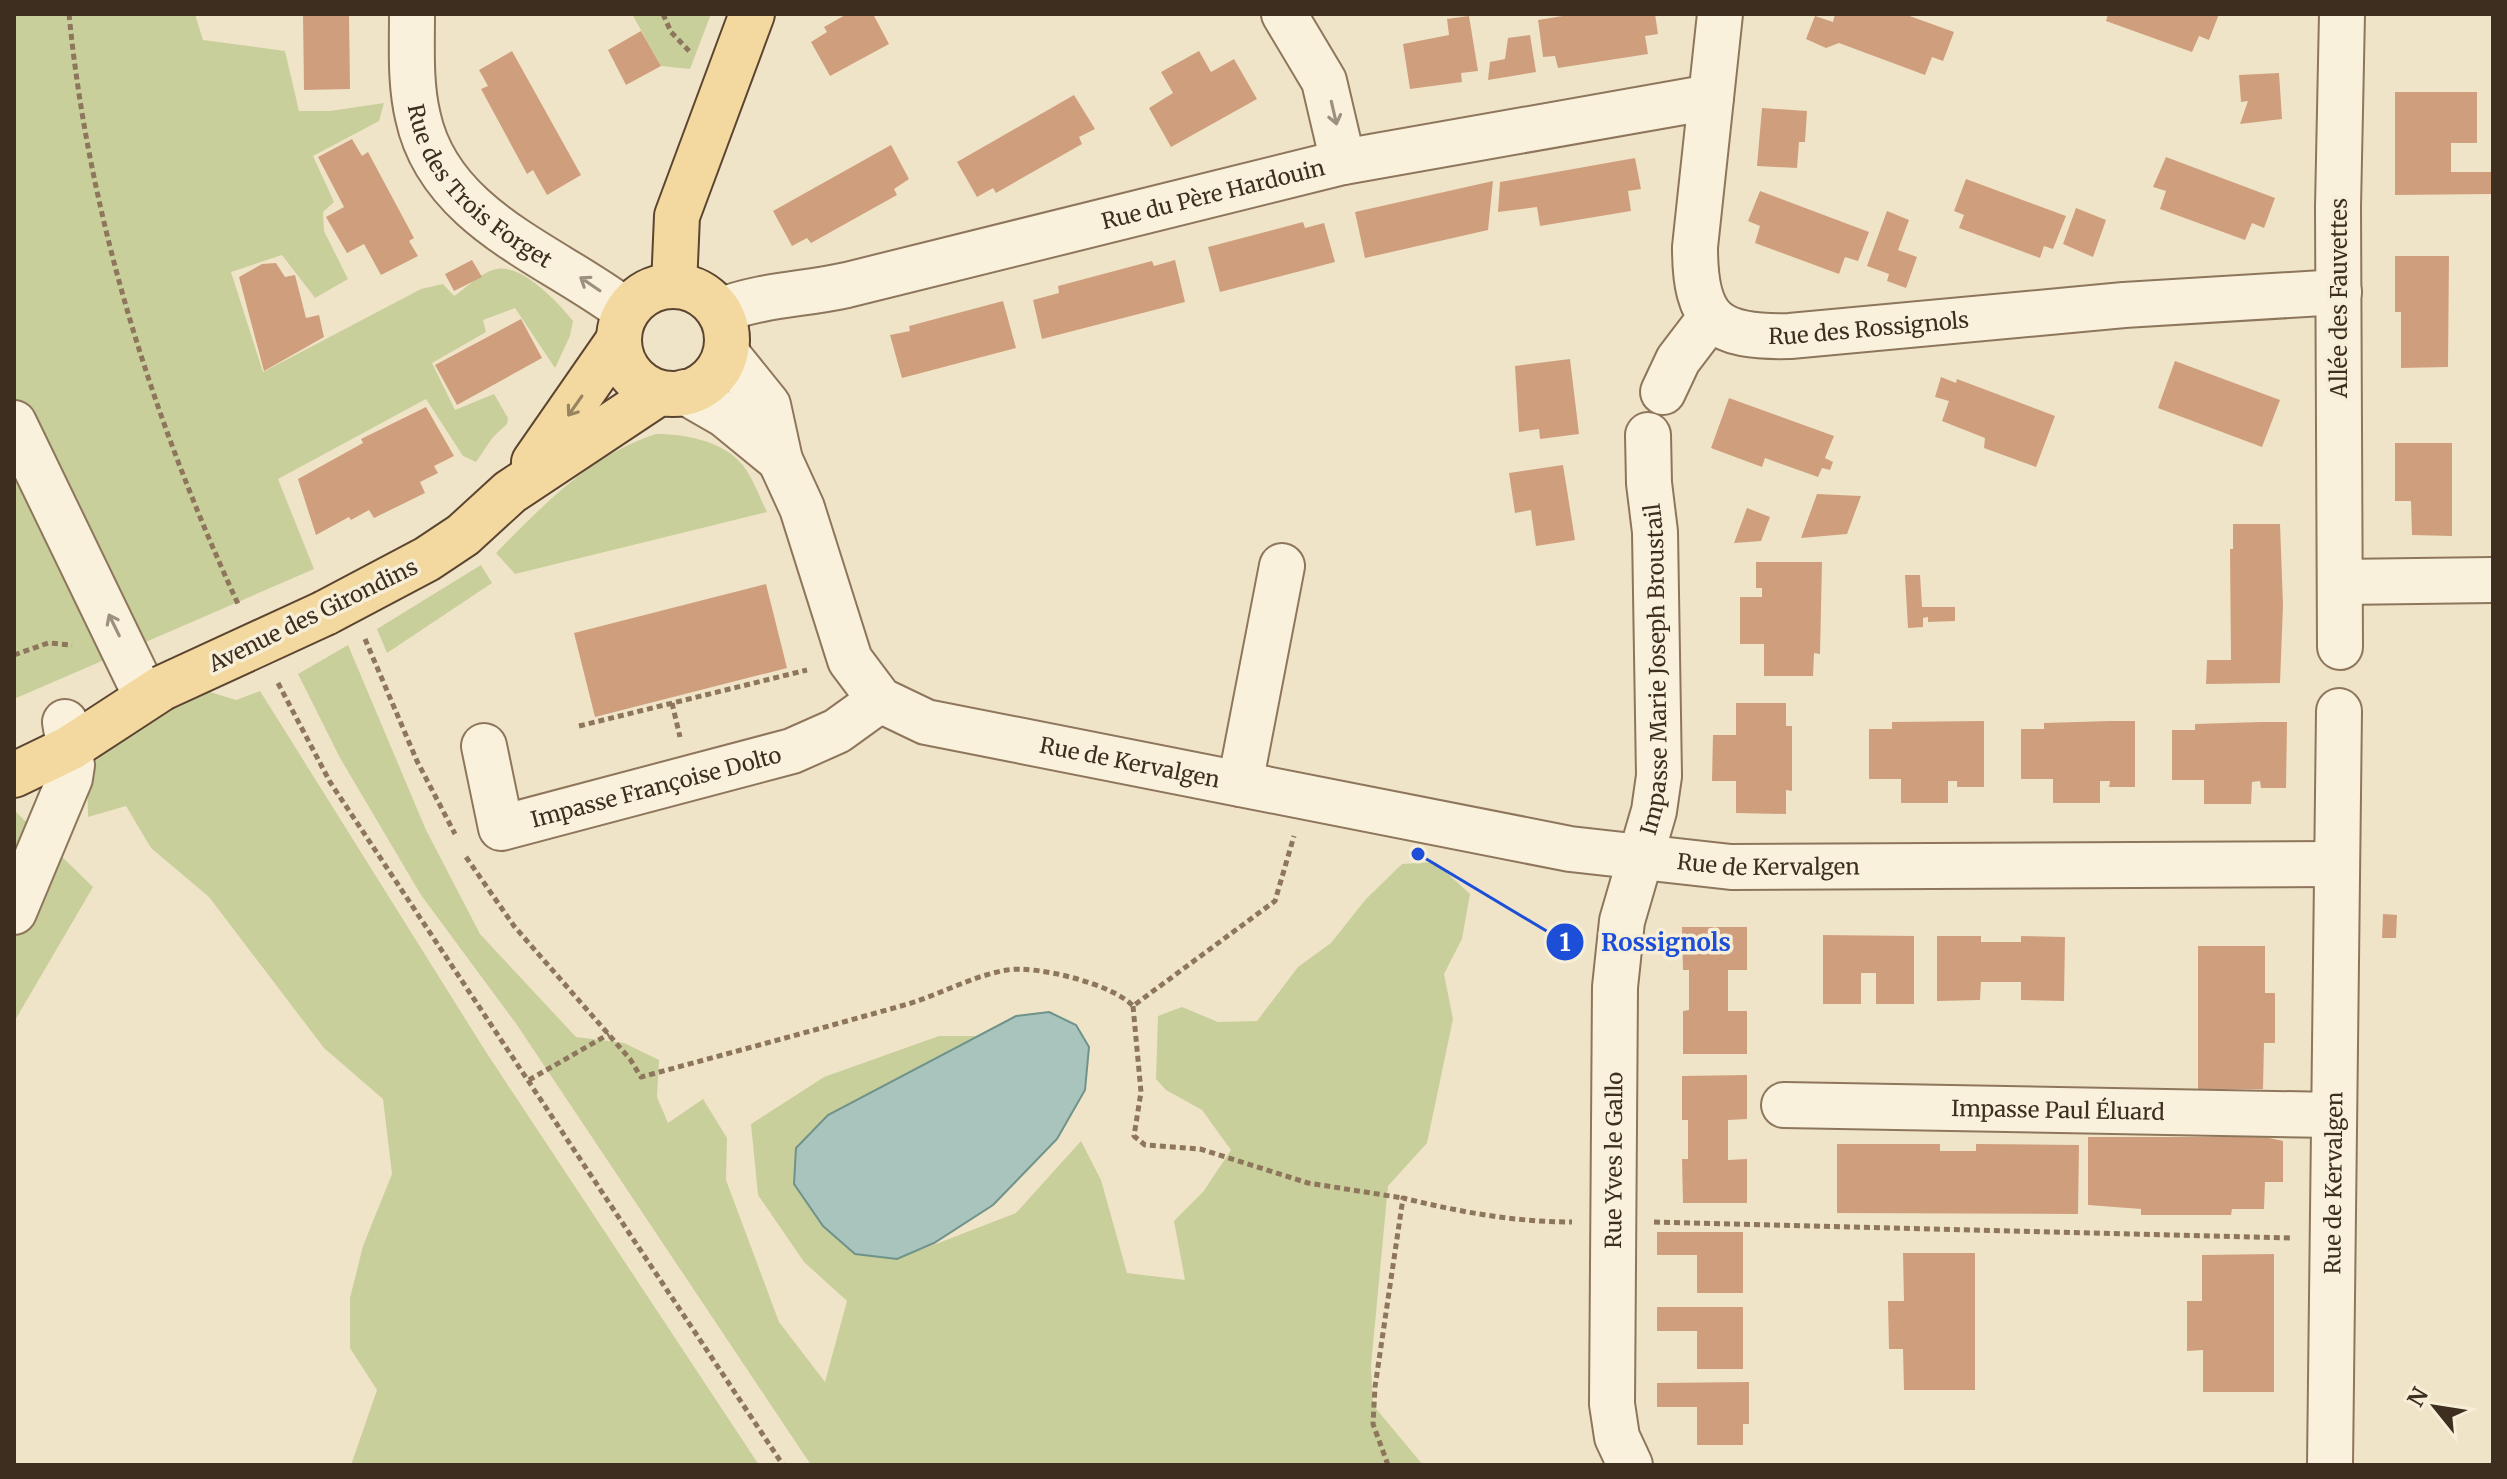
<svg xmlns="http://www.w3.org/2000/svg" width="2507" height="1479" viewBox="0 0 2507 1479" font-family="Merriweather,serif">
  <rect width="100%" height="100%" fill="#f0e4c8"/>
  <g fill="#c9cf9b">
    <path d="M 14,14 L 195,14 L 203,40 L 285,51 L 299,111 L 330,111 L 384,103 L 379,121 L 313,156 L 334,202 L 323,212 L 324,231 L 348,279 L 315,298 L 282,255 L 231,272 L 263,372 L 421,289 L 443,284 L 454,296 C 466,288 483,271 497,269 C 522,264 559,303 573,321 L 570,336 L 555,368 L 515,308 L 483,320 L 486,332 L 432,363 L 455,410 L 494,394 L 508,418 L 507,424 L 493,437 L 476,462 L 463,456 L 426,399 L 278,479 L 314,569 L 14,699 Z"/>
    <path d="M 632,14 L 711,14 L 690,69 L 661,66 Z"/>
    <path d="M 656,434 C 683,434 719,440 739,461 C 752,474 759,496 767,512 L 515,574 L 496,553 C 542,506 592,454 656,434 Z"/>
    <path d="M 481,565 L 492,583 L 387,653 L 377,629 Z"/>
    <path d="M 348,645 L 426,830 L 480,934 L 576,1037 L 624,1043 L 659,1060 L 657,1097 L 668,1123 L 703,1099 L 727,1138 L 726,1180 L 779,1322 L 825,1382 L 847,1301 L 804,1262 L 758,1195 L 751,1124 L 824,1077 L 939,1036 L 976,1036 L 828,1115 L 897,1259 L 1016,1213 L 1081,1141 L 1101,1180 L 1127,1273 L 1185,1280 L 1174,1221 L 1203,1192 L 1231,1150 L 1202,1110 L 1166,1090 L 1156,1079 L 1158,1016 L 1182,1007 L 1218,1022 L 1257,1021 L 1298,967 L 1331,943 L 1366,899 L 1402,864 L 1435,862 L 1470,894 L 1462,939 L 1444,974 L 1453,1019 L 1427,1143 L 1388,1186 L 1371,1366 L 1373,1405 L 1423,1465 L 811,1465 L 517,1025 L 421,895 L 340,758 L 298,674 Z"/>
    <path d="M 207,691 L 236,700 L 260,691 L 486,1052 L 759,1465 L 351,1465 L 377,1390 L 350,1348 L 350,1298 L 363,1246 L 392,1174 L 383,1099 L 324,1048 L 209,897 L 151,848 L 126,806 L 88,817 L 87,771 L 114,741 L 144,716 Z"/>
    <path d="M 14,810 L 93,887 L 14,1022 Z"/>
  </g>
  <path fill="#a9c4bc" stroke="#6f938a" stroke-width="2" d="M 1049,1012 L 1076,1025 L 1089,1047 L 1085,1090 L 1057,1139 L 993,1205 L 934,1243 L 897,1259 L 855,1254 L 823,1226 L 794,1184 L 796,1148 L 828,1115 L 1016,1016 Z"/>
  <g fill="#cf9f7d">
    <path d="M 303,14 L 349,14 L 350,89 L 304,90 Z"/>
    <path d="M 847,14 L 873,14 L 889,44 L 830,76 L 811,42 L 827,32 L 824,27 Z"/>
    <path d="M 1575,14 L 1655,14 L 1658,34 L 1645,36 L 1648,54 L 1558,68 L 1555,56 L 1543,57 L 1538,20 Z"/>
    <path d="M 1835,14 L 1904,14 L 1954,32 L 1943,61 L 1932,57 L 1925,75 L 1839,43 L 1826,48 L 1806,39 L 1815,16 L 1833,22 Z"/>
    <path d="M 2108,14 L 2219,14 L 2209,40 L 2199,36 L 2192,52 L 2106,21 Z"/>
    <path d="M 1469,16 L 1478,71 L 1461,73 L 1462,82 L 1410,89 L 1403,44 L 1449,35 L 1447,19 Z"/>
    <path d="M 641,31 L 661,66 L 626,85 L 608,50 Z"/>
    <path d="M 1530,35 L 1536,72 L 1488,80 L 1490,62 L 1505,59 L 1508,38 Z"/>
    <path d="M 512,51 L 581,175 L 547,195 L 533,170 L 527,174 L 481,89 L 488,86 L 479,70 Z"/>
    <path d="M 1199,51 L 1211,72 L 1234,59 L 1257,99 L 1171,147 L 1149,108 L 1173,93 L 1161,72 Z"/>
    <path d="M 2279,73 L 2282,119 L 2240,124 L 2248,101 L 2241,102 L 2239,75 Z"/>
    <path d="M 2395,92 L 2477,92 L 2477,143 L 2451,143 L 2451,172 L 2493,172 L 2493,194 L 2395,195 Z"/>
    <path d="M 1074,95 L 1095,129 L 1079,137 L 1082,144 L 996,193 L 993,188 L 977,197 L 957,162 Z"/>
    <path d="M 1762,108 L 1807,111 L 1805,142 L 1799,142 L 1797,168 L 1757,166 Z"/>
    <path d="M 352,139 L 362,156 L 368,152 L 414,238 L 409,241 L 418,256 L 381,275 L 364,244 L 347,253 L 326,217 L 344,207 L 318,157 Z"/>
    <path d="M 891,145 L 909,179 L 894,189 L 897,195 L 811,243 L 807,238 L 792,246 L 773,211 Z"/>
    <path d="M 2166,157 L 2275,198 L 2264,228 L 2252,223 L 2245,240 L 2160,209 L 2166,191 L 2153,187 Z"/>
    <path d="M 1635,158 L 1641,189 L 1628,191 L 1631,211 L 1540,226 L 1537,207 L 1498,212 L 1500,182 Z"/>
    <path d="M 1966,179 L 2066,216 L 2053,249 L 2044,246 L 2040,258 L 1959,228 L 1964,215 L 1954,211 Z"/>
    <path d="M 1493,181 L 1488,230 L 1365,258 L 1355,212 Z"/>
    <path d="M 1760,191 L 1869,232 L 1858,261 L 1845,257 L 1839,274 L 1755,243 L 1760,226 L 1748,221 Z"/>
    <path d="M 2076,208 L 2106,220 L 2093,257 L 2063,244 Z"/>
    <path d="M 1887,211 L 1909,220 L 1898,250 L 1917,257 L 1906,288 L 1887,281 L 1889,274 L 1867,266 Z"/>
    <path d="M 1303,222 L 1305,228 L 1324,223 L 1335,262 L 1220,292 L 1208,247 Z"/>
    <path d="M 2395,256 L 2449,256 L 2448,367 L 2401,368 L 2401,312 L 2395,312 Z"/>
    <path d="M 472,260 L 482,277 L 454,291 L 445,274 Z"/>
    <path d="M 1175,260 L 1185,302 L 1042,339 L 1033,300 L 1059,293 L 1058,286 L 1152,261 L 1154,266 Z"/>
    <path d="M 276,263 L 285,277 L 295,275 L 306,318 L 319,315 L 324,337 L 264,371 L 239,277 L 262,264 Z"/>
    <path d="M 1003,301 L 1016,348 L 902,378 L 890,335 L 910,331 L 909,326 Z"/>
    <path d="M 521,319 L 542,358 L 457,405 L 435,365 Z"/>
    <path d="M 1570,359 L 1579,434 L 1540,439 L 1539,429 L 1519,432 L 1515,366 Z"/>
    <path d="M 2175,361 L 2280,400 L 2262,447 L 2158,408 Z"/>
    <path d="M 1941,377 L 1956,383 L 1957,379 L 2055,416 L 2036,467 L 1984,448 L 1985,438 L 1942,421 L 1949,401 L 1935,397 Z"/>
    <path d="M 1729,398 L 1834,436 L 1825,458 L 1833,462 L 1830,470 L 1822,468 L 1818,477 L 1765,458 L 1762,467 L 1711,448 Z"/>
    <path d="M 426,407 L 454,456 L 434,466 L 438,473 L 420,482 L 425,493 L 374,518 L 369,510 L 351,520 L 349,517 L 316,535 L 298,479 L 363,443 L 361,439 Z"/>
    <path d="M 2395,443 L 2452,443 L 2452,536 L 2412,535 L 2411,501 L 2395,501 Z"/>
    <path d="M 1563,465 L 1575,540 L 1536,546 L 1531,510 L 1515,513 L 1509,473 Z"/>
    <path d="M 1817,494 L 1861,496 L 1847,534 L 1801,538 Z"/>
    <path d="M 1747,508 L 1770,517 L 1761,541 L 1734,543 Z"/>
    <path d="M 2233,524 L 2280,524 L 2283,605 L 2280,683 L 2206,684 L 2207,660 L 2231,660 L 2230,549 L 2233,549 Z"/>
    <path d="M 1756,562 L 1822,562 L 1820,654 L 1814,653 L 1813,676 L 1764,676 L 1764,644 L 1740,644 L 1740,597 L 1762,597 L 1762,588 L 1756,588 Z"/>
    <path d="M 1905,575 L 1920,575 L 1922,607 L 1955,607 L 1955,621 L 1928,622 L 1928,617 L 1923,618 L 1923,627 L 1908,628 Z"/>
    <path d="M 766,584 L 787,668 L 595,717 L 574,633 Z"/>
    <path d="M 1736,703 L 1786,703 L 1786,726 L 1792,726 L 1792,791 L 1786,790 L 1786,814 L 1736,813 L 1736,781 L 1712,781 L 1713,735 L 1736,735 Z"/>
    <path d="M 1984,721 L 1984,787 L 1957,787 L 1957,781 L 1948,781 L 1948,803 L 1901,803 L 1901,779 L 1869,779 L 1869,729 L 1892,729 L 1892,722 Z"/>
    <path d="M 2110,721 L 2135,721 L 2135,787 L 2109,787 L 2110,781 L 2100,781 L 2100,803 L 2053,803 L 2053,779 L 2021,779 L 2021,729 L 2044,729 L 2044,723 Z"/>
    <path d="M 2261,722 L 2287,722 L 2286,788 L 2261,788 L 2260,781 L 2252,782 L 2251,804 L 2204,804 L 2204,780 L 2172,780 L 2172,730 L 2195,730 L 2195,724 Z"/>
    <path d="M 2383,914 L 2397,915 L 2396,938 L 2382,938 Z"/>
    <path d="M 1682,927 L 1747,927 L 1747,970 L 1728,970 L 1728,1011 L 1747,1011 L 1747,1054 L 1683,1054 L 1683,1011 L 1689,1010 L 1689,970 L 1683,970 Z"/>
    <path d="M 1823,935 L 1914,936 L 1914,1004 L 1876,1004 L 1876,973 L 1861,973 L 1861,1004 L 1823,1004 Z"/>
    <path d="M 1937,936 L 1981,936 L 1981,942 L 2021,942 L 2021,936 L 2065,937 L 2064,1001 L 2021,1000 L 2021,982 L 1981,982 L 1980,1000 L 1937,1001 Z"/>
    <path d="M 2198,946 L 2265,946 L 2265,993 L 2275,993 L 2275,1043 L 2264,1043 L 2263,1089 L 2198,1089 Z"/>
    <path d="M 1747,1075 L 1747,1119 L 1728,1120 L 1728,1160 L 1747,1159 L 1747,1203 L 1683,1203 L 1682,1159 L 1688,1159 L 1688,1120 L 1682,1120 L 1682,1076 Z"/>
    <path d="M 2088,1137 L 2265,1137 L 2283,1141 L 2283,1182 L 2265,1182 L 2264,1209 L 2232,1209 L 2231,1215 L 2141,1215 L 2141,1209 L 2088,1205 Z"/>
    <path d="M 1837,1144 L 1940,1144 L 1940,1151 L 1976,1151 L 1976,1144 L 2079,1145 L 2078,1214 L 1837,1213 Z"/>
    <path d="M 1657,1232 L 1743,1232 L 1743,1293 L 1697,1293 L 1697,1255 L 1657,1255 Z"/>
    <path d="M 1903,1253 L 1975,1253 L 1975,1390 L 1904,1390 L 1903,1349 L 1889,1349 L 1888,1301 L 1904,1301 Z"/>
    <path d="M 2274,1254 L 2274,1392 L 2203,1392 L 2203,1350 L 2187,1351 L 2187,1301 L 2202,1301 L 2202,1255 Z"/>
    <path d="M 1657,1307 L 1743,1307 L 1743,1369 L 1697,1369 L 1697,1331 L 1657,1331 Z"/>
    <path d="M 1749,1382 L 1749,1424 L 1743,1424 L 1743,1445 L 1697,1445 L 1697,1407 L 1657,1407 L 1657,1383 Z"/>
  </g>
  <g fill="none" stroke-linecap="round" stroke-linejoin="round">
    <defs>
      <g id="minor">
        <path id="s1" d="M 412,14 C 412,48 410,84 418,117 C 440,219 553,255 626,311"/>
        <path d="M 1284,14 L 1324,81 L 1343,162"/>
        <path id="s2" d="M 1720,14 L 1695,247 C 1695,322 1716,338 1790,336 L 2124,305 L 2339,292"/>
        <path id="s3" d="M 719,311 C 764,294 802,295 847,285 L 1343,162 L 1711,97"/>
        <path id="s4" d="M 726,353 L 768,405 L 780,460 L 802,508 L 850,660 L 880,700 L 926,722 L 1570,849 L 1731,867 L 2337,864"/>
        <path d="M 685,392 L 725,415 L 780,460"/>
        <path d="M 1663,392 L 1678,360 L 1710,318"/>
        <path d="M 14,423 L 146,696"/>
        <path d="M 2340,582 L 2493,580"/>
        <path d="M 2340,647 L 2338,207 L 2342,14"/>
        <path id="s5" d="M 484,746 L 501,828 L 792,751 L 837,731 L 880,700"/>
        <path d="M 1240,784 L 1282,566"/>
        <path d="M 14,912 L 70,778 L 72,765 L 65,722"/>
        <path id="s6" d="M 1784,1105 L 2334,1115"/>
        <path id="s7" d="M 1630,1465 L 1617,1437 L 1612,1404 L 1615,987 L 1622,921 L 1654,811 L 1659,776 L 1655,532 L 1649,483 L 1648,435"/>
        <path id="s8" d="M 2330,1465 L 2339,711"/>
      </g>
      <g id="major">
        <path d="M 674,286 L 677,216 L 752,14"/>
        <circle cx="673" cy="340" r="54"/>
        <path d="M 534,462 L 618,341"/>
        <path d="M 325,613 L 427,559 L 463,535 L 510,492 L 659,393"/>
        <path d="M 14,775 L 70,748 L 162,688"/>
      </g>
    </defs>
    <use href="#minor" stroke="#8d765c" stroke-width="48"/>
    <use href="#major" stroke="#5b4430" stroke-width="48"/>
    <g stroke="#8d765c" stroke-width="5" stroke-dasharray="6 4" stroke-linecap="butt">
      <path d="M 69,14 C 89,219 153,420 239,606"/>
      <path d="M 663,14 L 671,32 L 692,54"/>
      <path d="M 365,639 L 417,761 L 455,834"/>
      <path d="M 14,655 L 48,643 L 72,645"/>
      <path d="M 278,683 L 330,782 L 783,1465"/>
      <path d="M 672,703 L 680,737"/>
      <path d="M 579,726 L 807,670"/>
      <path d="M 466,857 L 514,926 L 630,1059 L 641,1077 C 730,1053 819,1029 908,1004 C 941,994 972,976 1007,970 C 1036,965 1113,984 1133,1006 L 1275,901 L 1294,836"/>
      <path d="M 1133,1006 L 1141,1092 L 1134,1136 L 1145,1145 L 1200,1149 L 1308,1183 L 1403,1198"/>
      <path d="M 529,1080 L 609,1034"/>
      <path d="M 1654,1222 L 2292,1238"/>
      <path d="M 1388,1465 L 1373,1424 L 1375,1387 L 1403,1198 C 1460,1212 1514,1222 1572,1222"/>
    </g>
    <use href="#minor" stroke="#faf1dc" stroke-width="44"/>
    <use href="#major" stroke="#f3d9a0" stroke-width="44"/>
    <defs>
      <path id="major-bridge" d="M 162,688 L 325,613"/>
    </defs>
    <use href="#major-bridge" stroke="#5b4430" stroke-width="48" stroke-linecap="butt"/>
    <use href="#major-bridge" stroke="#f3d9a0" stroke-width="44"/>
  </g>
  <defs><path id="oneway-shaft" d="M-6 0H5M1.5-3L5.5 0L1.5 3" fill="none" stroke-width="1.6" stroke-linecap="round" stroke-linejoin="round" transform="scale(2)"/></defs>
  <g stroke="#9c907e">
    <use href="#oneway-shaft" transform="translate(1334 113) rotate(77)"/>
    <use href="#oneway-shaft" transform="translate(590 284) rotate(-146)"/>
    <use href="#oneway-shaft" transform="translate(114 625) rotate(-116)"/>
  </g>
  <use stroke="#988460" href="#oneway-shaft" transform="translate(575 406) rotate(125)"/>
  <g text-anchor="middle" stroke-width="7" stroke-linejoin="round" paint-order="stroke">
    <g font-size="22" fill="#3d2e20" stroke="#f7eed8">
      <text dy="8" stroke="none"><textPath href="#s1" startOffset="198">Rue des Trois Forget</textPath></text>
      <text dy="8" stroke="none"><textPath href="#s3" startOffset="508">Rue du Père Hardouin</textPath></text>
      <text transform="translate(2339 298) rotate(-90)" y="8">Allée des Fauvettes</text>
      <text dy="8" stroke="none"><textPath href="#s2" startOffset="470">Rue des Rossignols</textPath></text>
      <text transform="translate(313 615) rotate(-26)" y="8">Avenue des Girondins</text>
      <text dy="8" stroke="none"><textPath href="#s7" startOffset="804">Impasse Marie Joseph Broustail</textPath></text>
      <text dy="8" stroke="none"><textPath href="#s4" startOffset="644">Rue de Kervalgen</textPath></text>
      <text dy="8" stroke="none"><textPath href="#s5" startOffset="244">Impasse Françoise Dolto</textPath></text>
      <text dy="8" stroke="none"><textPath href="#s4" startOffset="1292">Rue de Kervalgen</textPath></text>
      <text dy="8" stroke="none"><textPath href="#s6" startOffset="274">Impasse Paul Éluard</textPath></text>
      <text dy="8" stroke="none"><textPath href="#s7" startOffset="308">Rue Yves le Gallo</textPath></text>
      <text dy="8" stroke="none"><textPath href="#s8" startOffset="282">Rue de Kervalgen</textPath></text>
    </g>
  </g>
  <path fill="none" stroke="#1d4ed8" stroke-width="3" d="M1418 854L1565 942"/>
  <g fill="#1d4ed8" stroke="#f7eed8" stroke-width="3">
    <circle cx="1418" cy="854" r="8"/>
    <circle cx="1565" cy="942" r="20"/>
  </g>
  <g font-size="24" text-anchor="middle" font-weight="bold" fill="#fff">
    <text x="1565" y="951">1</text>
  </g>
  <g font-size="24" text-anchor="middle" font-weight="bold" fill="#1d4ed8" stroke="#f7eed8" stroke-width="7" stroke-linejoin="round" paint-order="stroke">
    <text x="1666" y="951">Rossignols</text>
  </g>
  <rect width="2507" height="1479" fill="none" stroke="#3d2e20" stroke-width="32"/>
  <g transform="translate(2435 1407) rotate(300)" stroke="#f7eed8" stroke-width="6" paint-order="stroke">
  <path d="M0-6L14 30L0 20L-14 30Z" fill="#3d2e20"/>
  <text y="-12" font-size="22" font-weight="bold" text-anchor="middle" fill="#3d2e20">N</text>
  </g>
</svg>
